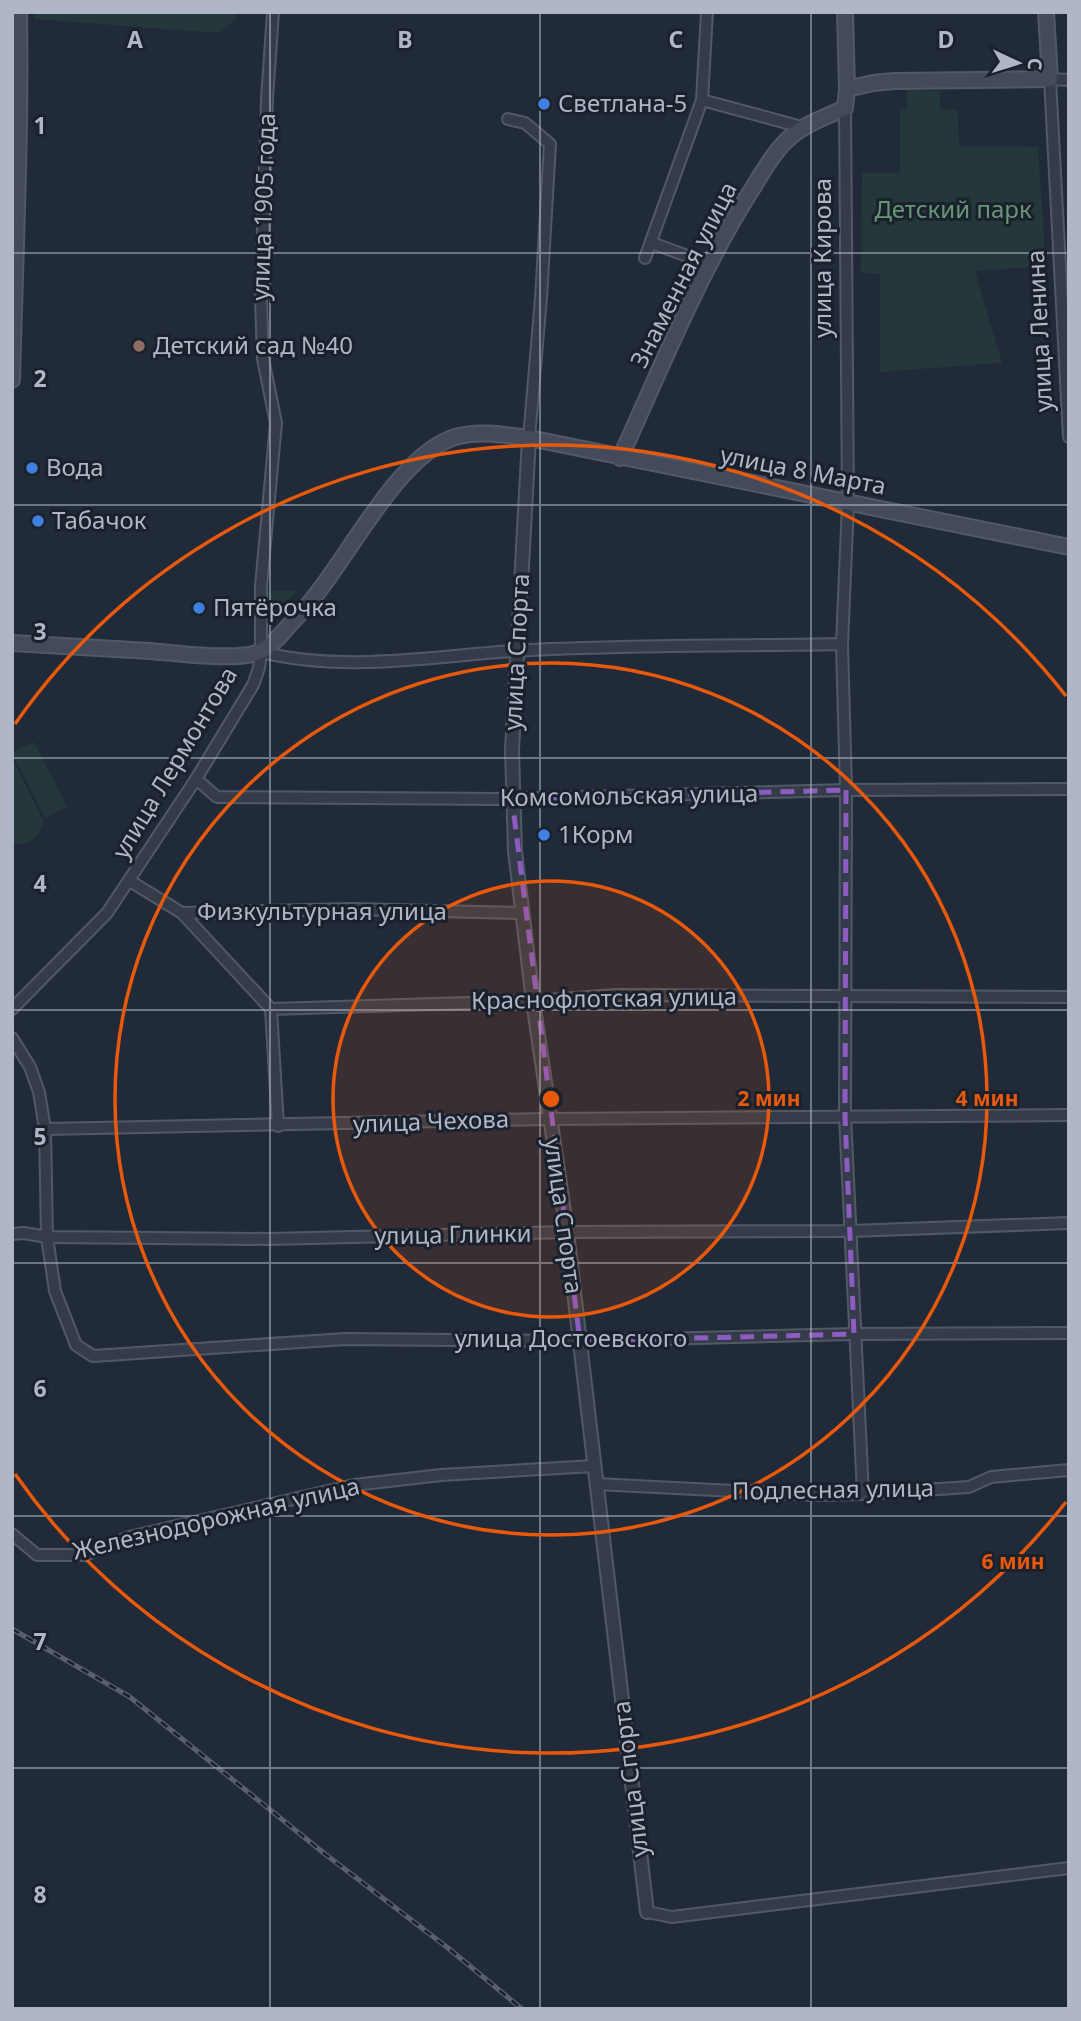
<svg xmlns="http://www.w3.org/2000/svg" width="1081" height="2021" viewBox="0 0 1081 2021" font-family="'Noto Sans',sans-serif">
  <rect width="100%" height="100%" fill="#212a38"/>
  <g fill="#24373a">
    <path d="M 34,12 L 238,12 L 236,19 L 218,33 L 34,19 Z"/>
    <path d="M 907,90 L 940,91 L 940,109 L 958,110 L 959,146 L 1038,147 L 1046,266 L 975,271 L 1002,363 L 880,372 L 880,274 L 861,273 L 862,173 L 900,173 L 900,109 L 907,109 Z"/>
    <path d="M 265,591 L 297,591 L 263,629 Z"/>
    <path d="M 34,742 L 67,807 L 45,818 L 12,753 Z"/>
    <path d="M 12,757 L 43,820 C 42,838 29,845 12,845 Z"/>
  </g>
  <g fill="none" stroke-linecap="round" stroke-linejoin="round">
    <defs>
      <g id="minor">
        <path d="M 1069,80 L 1050,79 L 1069,437"/>
        <path d="M 702,100 L 802,127"/>
        <path d="M 845,108 L 848,504 L 842,644 L 846,790 L 845,1116 L 863,1494"/>
        <path d="M 508,119 L 525,123 L 550,144 L 541,298 L 529,438"/>
        <path d="M 652,243 L 709,264"/>
        <path d="M 645,258 L 702,100 L 707,12"/>
        <path d="M 261,652 C 350,674 442,654 532,650 C 635,645 739,646 842,644"/>
        <path d="M 196,779 L 217,797 L 501,799 L 846,790 L 1069,789"/>
        <path d="M 130,881 L 182,913 L 351,909 L 522,913"/>
        <path d="M 182,913 L 271,1009 L 533,1001 L 616,995 L 1069,997"/>
        <path d="M 12,1009 L 107,913 L 196,779 L 253,685 L 259,668 L 261,652 L 261,586 L 276,423 L 263,359 L 261,300 L 267,99 L 273,12"/>
        <path d="M 271,1009 L 278,1126"/>
        <path d="M 12,1038 L 30,1067 L 39,1092 L 45,1129 L 47,1237 L 55,1291 L 76,1345 L 93,1356 L 345,1339 L 580,1341 L 854,1334 L 1069,1333"/>
        <path d="M 45,1129 L 550,1119 L 1069,1115"/>
        <path d="M 12,1234 L 24,1233 L 47,1237 L 269,1239 L 567,1232 L 851,1231 L 1069,1223"/>
        <path d="M 596,1484 L 812,1495 L 863,1494 L 969,1487 L 991,1477 L 1069,1470"/>
        <path d="M 12,1534 L 37,1555 L 85,1555 L 129,1537 L 354,1485 L 441,1475 L 594,1466"/>
        <path d="M 647,1912 L 672,1917 L 1069,1868"/>
      </g>
      <path id="tertiary" d="M 529,438 L 512,750 L 515,851 L 533,1001 L 567,1232 L 647,1912"/>
      <g id="secondary">
        <path d="M 847,89 L 873,83 L 894,81 L 1050,79 L 1046,12"/>
        <path d="M 12,380 C 15,258 21,135 19,12"/>
        <path d="M 620,458 C 661,369 697,277 749,194 C 760,177 770,157 785,142 C 801,125 824,118 845,108 L 847,89 L 845,12"/>
        <path d="M 12,643 C 58,646 104,648 150,651 C 175,653 241,662 261,651 C 274,645 286,628 296,618 C 344,570 393,457 455,437 C 480,430 505,435 529,438 L 1069,547"/>
      </g>
    </defs>
    <use href="#minor" stroke="#525966" stroke-width="14"/>
    <use href="#tertiary" stroke="#525966" stroke-width="16"/>
    <use href="#secondary" stroke="#525966" stroke-width="18"/>
    <use href="#minor" stroke="#353c49" stroke-width="10"/>
    <use href="#tertiary" stroke="#353c49" stroke-width="12"/>
    <use href="#secondary" stroke="#434a5c" stroke-width="14"/>
    <defs>
      <path id="rail" d="M 12,1629 L 130,1697 L 325,1854 L 448,1948 L 522,2009"/>
    </defs>
    <use href="#rail" stroke="#575f70" stroke-width="5"/>
    <use href="#rail" stroke="#1a212d" stroke-width="2.5" stroke-dasharray="8" stroke-linecap="butt"/>
  </g>
  <path fill="none" stroke="#8d5cc1" stroke-width="5" stroke-dasharray="14 9" stroke-linejoin="round" d="M 846,790 L 845,1116 L 854,1334 L 580,1341 L 512,799 Z"/>
  <path fill="none" stroke="#afb6c5" stroke-width="2" stroke-opacity="0.55" d="M 270,12 L 270,2009M 540,12 L 540,2009M 811,12 L 811,2009M 12,253 L 1069,253M 12,505 L 1069,505M 12,758 L 1069,758M 12,1010 L 1069,1010M 12,1263 L 1069,1263M 12,1516 L 1069,1516M 12,1768 L 1069,1768"/>
  <circle cx="551" cy="1099" r="218" fill="#e8590c" fill-opacity=".12"/>
  <g fill="none" stroke="#e8590c" stroke-width="3.5">
    <circle cx="551" cy="1099" r="218"/>
    <circle cx="551" cy="1099" r="436"/>
    <path d="M1066 1502A654 654 0 0 1 15 1474M15 724A654 654 0 0 1 1066 696"/>
  </g>
  <g fill="#3f7fe0" stroke="#1a212d" stroke-width="2.5">
    <circle cx="544" cy="104" r="7"/>
    <circle cx="32" cy="468" r="7"/>
    <circle cx="38" cy="521" r="7"/>
    <circle cx="199" cy="608" r="7"/>
    <circle cx="544" cy="835" r="7"/>
  </g>
  <circle fill="#8d6e63" stroke="#1a212d" stroke-width="2.5" cx="139" cy="346" r="7"/>
  <g text-anchor="middle" stroke-width="6" stroke-linejoin="round" paint-order="stroke">
    <g font-size="24" fill="#afb6c5" stroke="#1a212d" text-anchor="start">
      <text x="558" y="112">Светлана-5</text>
      <text x="153" y="354">Детский сад №40</text>
      <text x="46" y="476">Вода</text>
      <text x="52" y="529">Табачок</text>
      <text x="213" y="616">Пятёрочка</text>
      <text x="558" y="843">1Корм</text>
    </g>
    <g font-size="24" fill="#afb6c5" stroke="#1a212d">
      <text transform="translate(264 207) rotate(-88)" y="8">улица 1905 года</text>
      <text transform="translate(823 258) rotate(-90)" y="8">улица Кирова</text>
      <text transform="translate(684 275) rotate(-63)" y="8">Знаменная улица</text>
      <text transform="translate(1040 331) rotate(-93)" y="8">улица Ленина</text>
      <text transform="translate(803 471) rotate(11)" y="8">улица 8 Марта</text>
      <text transform="translate(517 652) rotate(-87)" y="8">улица Спорта</text>
      <text transform="translate(175 763) rotate(-59)" y="8">улица Лермонтова</text>
      <text transform="translate(629 796) rotate(-1)" y="8">Комсомольская улица</text>
      <text x="322" y="920">Физкультурная улица</text>
      <text transform="translate(604 999) rotate(-1)" y="8">Краснофлотская улица</text>
      <text transform="translate(431 1122) rotate(-2)" y="8">улица Чехова</text>
      <text transform="translate(563 1216) rotate(82)" y="8">улица Спорта</text>
      <text transform="translate(453 1235) rotate(-1)" y="8">улица Глинки</text>
      <text x="571" y="1347">улица Достоевского</text>
      <text transform="translate(833 1490) rotate(-1)" y="8">Подлесная улица</text>
      <text transform="translate(216 1519) rotate(-13)" y="8">Железнодорожная улица</text>
      <text transform="translate(631 1779) rotate(-97)" y="8">улица Спорта</text>
    </g>
    <g font-size="24" fill="#679675" stroke="#1a212d">
      <text x="953" y="218">Детский парк</text>
    </g>
  </g>
  <g font-size="23" text-anchor="middle" font-weight="bold" fill="#afb6c5" stroke="#1a212d" stroke-width="6" stroke-linejoin="round" paint-order="stroke">
    <text x="135" y="48">A</text>
    <text x="405" y="48">B</text>
    <text x="676" y="48">C</text>
    <text x="946" y="48">D</text>
    <text x="40" y="134">1</text>
    <text x="40" y="387">2</text>
    <text x="40" y="640">3</text>
    <text x="40" y="892">4</text>
    <text x="40" y="1145">5</text>
    <text x="40" y="1397">6</text>
    <text x="40" y="1650">7</text>
    <text x="40" y="1903">8</text>
  </g>
  <circle cx="551" cy="1099" r="10" fill="#e8590c" stroke="#1a212d" stroke-width="3.5"/>
  <g font-size="21" text-anchor="middle" font-weight="bold" fill="#e8590c" stroke="#1a212d" stroke-width="6" stroke-linejoin="round" paint-order="stroke">
    <text x="769" y="1106">2 мин</text>
    <text x="987" y="1106">4 мин</text>
    <text x="1013" y="1569">6 мин</text>
  </g>
  <rect width="1081" height="2021" fill="none" stroke="#afb6c5" stroke-width="28"/>
  <g transform="translate(1018 63) rotate(94)" stroke="#1a212d" stroke-width="5" paint-order="stroke">
  <path d="M0-5L12 26L0 18L-12 26Z" fill="#afb6c5"/>
  <text y="-10" font-size="19" font-weight="bold" text-anchor="middle" fill="#afb6c5">С</text>
  </g>
</svg>
